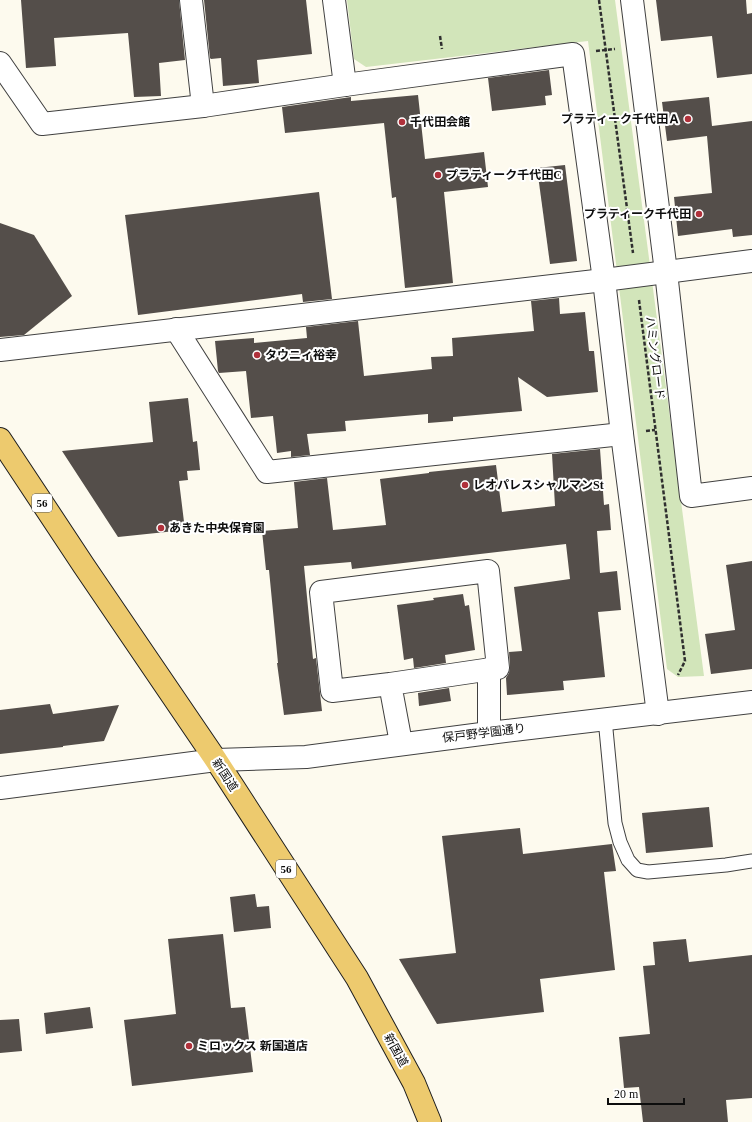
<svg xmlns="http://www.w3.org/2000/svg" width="752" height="1122" viewBox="0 0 752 1122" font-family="'Times New Roman','Noto Sans JP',serif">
  <rect width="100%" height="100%" fill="#fdfaee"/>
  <path fill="#d2e5ba" d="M 347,0 L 615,0 L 704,676 L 678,677 L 667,669 L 588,41 L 366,67 L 354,59 Z"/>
  <g fill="#544e4a">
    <path d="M 21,0 L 179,0 L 185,60 L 159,63 L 161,96 L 134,97 L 128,33 L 54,38 L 56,66 L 26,68 Z"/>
    <path d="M 204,0 L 306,0 L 312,54 L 257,60 L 259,83 L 223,86 L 221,58 L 211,59 L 210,58 Z"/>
    <path d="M 656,0 L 746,0 L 747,14 L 752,13 L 752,74 L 717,78 L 712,36 L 661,41 Z"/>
    <path d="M 549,70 L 552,95 L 545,96 L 546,105 L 492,111 L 488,78 Z"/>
    <path d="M 418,95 L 425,159 L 484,152 L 488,187 L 444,192 L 453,283 L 405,288 L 396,197 L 392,198 L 384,123 L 285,133 L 282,107 L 351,97 L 351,101 Z"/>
    <path d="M 709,97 L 712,126 L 752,121 L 752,235 L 733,237 L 732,229 L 678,236 L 674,197 L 712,193 L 707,136 L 667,141 L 662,102 Z"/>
    <path d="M 565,165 L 577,261 L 550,264 L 537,168 Z"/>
    <path d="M 319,192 L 332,299 L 303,302 L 302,294 L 138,315 L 125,215 Z"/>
    <path d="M 0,223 L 34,235 L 72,296 L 24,335 L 0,337 Z"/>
    <path d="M 559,298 L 560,314 L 585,312 L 589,351 L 594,351 L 598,392 L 547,397 L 518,377 L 522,411 L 453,417 L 453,421 L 428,423 L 428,414 L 345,421 L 346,431 L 307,434 L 310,455 L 291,457 L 291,451 L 277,453 L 273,416 L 251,418 L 246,371 L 219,373 L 218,371 L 215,341 L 254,338 L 254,343 L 307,338 L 306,327 L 358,321 L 364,376 L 432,369 L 431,357 L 453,356 L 452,338 L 534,331 L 531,301 Z"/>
    <path d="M 188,398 L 193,442 L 197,441 L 200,470 L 187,471 L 188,480 L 179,481 L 185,530 L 118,537 L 62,451 L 153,442 L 149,402 Z"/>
    <path d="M 600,449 L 604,505 L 609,504 L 611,530 L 597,531 L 600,573 L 617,571 L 621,610 L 598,612 L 605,677 L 563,681 L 564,690 L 507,695 L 506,678 L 509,673 L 510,667 L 509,652 L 522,651 L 514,587 L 570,579 L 566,544 L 352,569 L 351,562 L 304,566 L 313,659 L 316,658 L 322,711 L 284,715 L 277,663 L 278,663 L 269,570 L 266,570 L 262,531 L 298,528 L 294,482 L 327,478 L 333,530 L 386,525 L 380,479 L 429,473 L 429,472 L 496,465 L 502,512 L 555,506 L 552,454 Z"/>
    <path d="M 752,561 L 752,669 L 711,674 L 705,634 L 735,630 L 726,565 Z"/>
    <path d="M 463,594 L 465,606 L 469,605 L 475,650 L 445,655 L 446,663 L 414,668 L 413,658 L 404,660 L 397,605 L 434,600 L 433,598 Z"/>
    <path d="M 449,688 L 451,701 L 419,706 L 418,693 Z"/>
    <path d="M 50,704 L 53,714 L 119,705 L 104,741 L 63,746 L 63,747 L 0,754 L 0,710 Z"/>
    <path d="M 709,807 L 713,847 L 646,853 L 642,813 Z"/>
    <path d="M 520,828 L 523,854 L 612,844 L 616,871 L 604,872 L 615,970 L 540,979 L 544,1012 L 437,1024 L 399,959 L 456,953 L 442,836 Z"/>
    <path d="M 255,894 L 257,907 L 269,906 L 271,928 L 234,932 L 230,897 Z"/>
    <path d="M 223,934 L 231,1008 L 245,1007 L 253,1072 L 132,1086 L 124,1020 L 176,1014 L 168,939 Z"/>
    <path d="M 686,939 L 689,962 L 752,955 L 752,1098 L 726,1100 L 728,1122 L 643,1122 L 639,1087 L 624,1088 L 619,1037 L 650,1034 L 643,966 L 655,965 L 653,942 Z"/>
    <path d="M 90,1007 L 93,1028 L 46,1034 L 44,1013 Z"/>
    <path d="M 19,1019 L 22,1051 L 0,1053 L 0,1020 Z"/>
  </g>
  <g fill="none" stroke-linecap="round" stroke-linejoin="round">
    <defs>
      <path id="service" d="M 605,719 L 615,823 L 620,842 L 628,860 L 637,870 L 648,872 L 726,865 L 752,861"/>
      <g id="minor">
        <path d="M 191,0 L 203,106"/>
        <path d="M 334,0 L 345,85"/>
        <path d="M 632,0 L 666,272 L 691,496 L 752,488"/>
        <path d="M 0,63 L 42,124 L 203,106 L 345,85 L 573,54 L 604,280 L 622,434 L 658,714"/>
        <path d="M 176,329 L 267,472 L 622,434"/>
        <path d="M 0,350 L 604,280 L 752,261"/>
        <path d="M 489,669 L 489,733"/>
        <path d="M 390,684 L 498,668 L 488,571 L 321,592 L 332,691 L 390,684 L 401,743"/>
        <path d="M 0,788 L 216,760"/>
      </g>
      <path id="tertiary" d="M 216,760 L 306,757 L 489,733 L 752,702"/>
      <path id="primary" d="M 0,439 L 84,566 L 216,760 L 357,978 L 414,1083 L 430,1122"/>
    </defs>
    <use href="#service" stroke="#404040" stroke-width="15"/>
    <use href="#minor" stroke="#404040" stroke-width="24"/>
    <use href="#tertiary" stroke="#404040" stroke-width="24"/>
    <use href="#primary" stroke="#1e1e1e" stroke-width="24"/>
    <g stroke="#2f2f2f" stroke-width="2.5" stroke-dasharray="4 2" stroke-linecap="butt">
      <path d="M 599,0 L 633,253"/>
      <path d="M 440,36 L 442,49"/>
      <path d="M 596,51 L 615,49"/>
      <path d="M 639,300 L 685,661 L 678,675"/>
      <path d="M 646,431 L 655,430"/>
    </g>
    <use href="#service" stroke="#fff" stroke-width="13"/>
    <use href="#minor" stroke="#fff" stroke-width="22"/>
    <use href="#tertiary" stroke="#fff" stroke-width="22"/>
    <use href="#primary" stroke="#edca6e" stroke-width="22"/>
  </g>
  <g fill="#b0313b" stroke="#fff" stroke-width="1.5">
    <circle cx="688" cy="119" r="4"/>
    <circle cx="402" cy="122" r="4"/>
    <circle cx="438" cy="175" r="4"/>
    <circle cx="699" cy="214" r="4"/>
    <circle cx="257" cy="355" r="4"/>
    <circle cx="465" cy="485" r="4"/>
    <circle cx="161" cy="528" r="4"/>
    <circle cx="189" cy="1046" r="4"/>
  </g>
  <g text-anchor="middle" stroke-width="4" stroke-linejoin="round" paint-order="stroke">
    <g fill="#fff" stroke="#565656" stroke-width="1">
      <rect x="32" y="494" width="20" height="18" rx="3"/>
      <rect x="276" y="860" width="20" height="18" rx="3"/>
    </g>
    <g font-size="11" font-weight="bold" fill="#0d0d0d">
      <text x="42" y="507">56</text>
      <text x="286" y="873">56</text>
    </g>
    <g font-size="12" font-weight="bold" fill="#0d0d0d" stroke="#fff" text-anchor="start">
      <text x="680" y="123" text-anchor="end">プラティーク千代田Ａ</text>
      <text x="410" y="126">千代田会館</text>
      <text x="446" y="179">プラティーク千代田C</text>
      <text x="691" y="218" text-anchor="end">プラティーク千代田</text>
      <text x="265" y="359">タウニィ裕幸</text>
      <text x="473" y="489">レオパレスシャルマンSt</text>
      <text x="169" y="532">あきた中央保育園</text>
      <text x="197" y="1050">ミロックス 新国道店</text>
    </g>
    <g font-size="12" fill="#0d0d0d" stroke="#fff">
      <text transform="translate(655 358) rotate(83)" y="4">ハミングロード</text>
      <text transform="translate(484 733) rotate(-7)" y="4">保戸野学園通り</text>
      <text transform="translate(225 775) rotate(57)" y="4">新国道</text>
      <text transform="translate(396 1050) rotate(61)" y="4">新国道</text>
    </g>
  </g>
  <path d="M608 1098v6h76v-6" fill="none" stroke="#0d0d0d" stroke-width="2"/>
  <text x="614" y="1098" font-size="12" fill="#0d0d0d" stroke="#ffffff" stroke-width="3" paint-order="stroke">20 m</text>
</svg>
